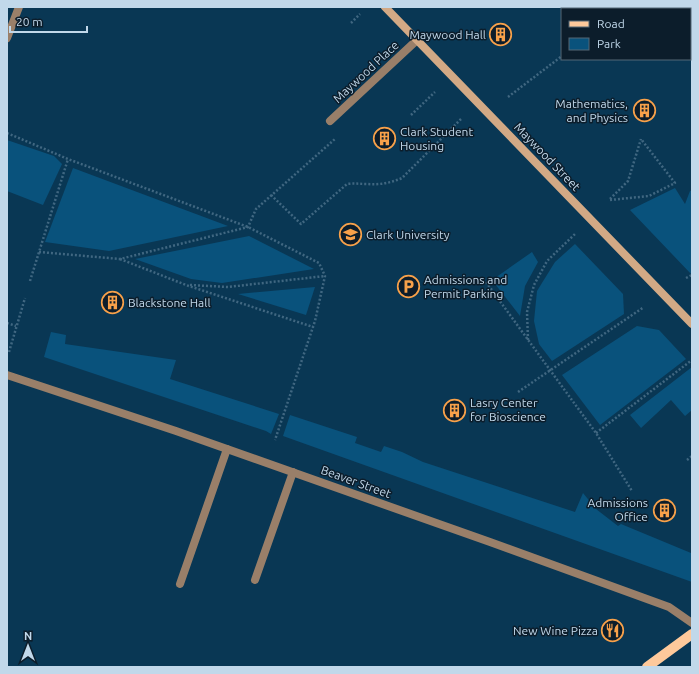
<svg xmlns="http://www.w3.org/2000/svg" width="699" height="674" viewBox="0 0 699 674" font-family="Ubuntu,sans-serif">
  <rect width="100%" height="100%" fill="#093754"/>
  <g fill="#09527c">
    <path d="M 7,140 L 54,156 L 62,164 L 43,205 L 7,191 Z"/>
    <path d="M 73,168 L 228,226 L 109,251 L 45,242 Z"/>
    <path d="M 675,188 L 685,204 L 690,191 L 692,190 L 692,275 L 630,210 Z"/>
    <path d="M 249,236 L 314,269 L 222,283 L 191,279 L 135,259 Z"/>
    <path d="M 575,244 L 623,294 L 624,314 L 552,361 L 539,344 L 534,321 L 537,291 L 555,262 Z"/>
    <path d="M 532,252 L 538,262 L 525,286 L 520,316 L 492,280 Z"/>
    <path d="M 315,287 L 306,315 L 238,294 Z"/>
    <path d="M 637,326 L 659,330 L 686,359 L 600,425 L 562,375 Z"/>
    <path d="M 51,332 L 66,335 L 65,344 L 176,360 L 170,379 L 279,414 L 271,434 L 266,431 L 44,357 Z"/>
    <path d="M 692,367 L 692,410 L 685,416 L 671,400 L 641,428 L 630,415 Z"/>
    <path d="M 290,415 L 357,437 L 355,443 L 381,452 L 384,446 L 402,452 L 423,462 L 575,512 L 583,493 L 596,509 L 618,526 L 621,524 L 691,553 L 692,552 L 692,582 L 283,436 Z"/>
  </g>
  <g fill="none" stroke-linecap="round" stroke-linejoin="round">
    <g stroke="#406781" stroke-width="2.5" stroke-dasharray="2 2" stroke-linecap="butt">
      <path d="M 683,7 L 684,9"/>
      <path d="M 589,9 L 589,7"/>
      <path d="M 628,9 L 631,7"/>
      <path d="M 690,16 L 692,19"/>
      <path d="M 351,23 L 360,14"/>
      <path d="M 508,97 L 562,56"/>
      <path d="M 411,115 L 435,92"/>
      <path d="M 7,133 L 68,159 L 248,227 L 319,263 L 325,276 L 315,321 L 275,440"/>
      <path d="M 271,195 L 301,224 L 347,184 C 354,183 360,184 367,184 C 379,185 391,183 402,178 L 461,119"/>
      <path d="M 610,199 L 628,181 L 641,139"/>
      <path d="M 610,200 L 649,196 L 675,183 L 641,139"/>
      <path d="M 39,252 L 120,259 L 248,227 L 256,209 L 335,139"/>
      <path d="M 120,259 L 186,285 L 313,327"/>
      <path d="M 686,278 L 692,275"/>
      <path d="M 30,281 L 68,159"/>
      <path d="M 486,282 L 550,370 L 596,433 L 632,491"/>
      <path d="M 190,285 L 228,287 L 325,276"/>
      <path d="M 7,323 L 16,326"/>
      <path d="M 528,340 L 527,312 L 534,285 L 547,261 L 575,234"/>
      <path d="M 9,352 L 25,298"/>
      <path d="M 518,392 L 644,307"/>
      <path d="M 596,433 L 692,360"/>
      <path d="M 687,460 L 692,456"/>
    </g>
    <g stroke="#997f69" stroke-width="8">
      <path d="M 255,580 L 293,472"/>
      <path d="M 180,584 L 227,449"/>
    </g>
    <g stroke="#997f69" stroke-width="8">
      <path d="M 7,38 L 19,7"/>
      <path d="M 330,121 L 417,40"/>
      <path d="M 7,375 L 176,431 L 490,542 L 669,607 L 692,623"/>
    </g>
    <path stroke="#d2a985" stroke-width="8" d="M 385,7 L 692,324"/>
    <path stroke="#fec99b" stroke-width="10" d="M 647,667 L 692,634"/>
  </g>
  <defs>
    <symbol id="building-ring" viewBox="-11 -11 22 22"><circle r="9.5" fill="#0c1d2b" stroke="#f8a14a" stroke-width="1.5"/><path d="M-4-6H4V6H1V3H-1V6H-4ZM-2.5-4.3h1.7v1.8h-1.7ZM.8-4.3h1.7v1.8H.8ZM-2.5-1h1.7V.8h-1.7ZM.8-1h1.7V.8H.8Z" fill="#f8a14a"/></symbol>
    <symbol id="university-ring" viewBox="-11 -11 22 22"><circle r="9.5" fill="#0c1d2b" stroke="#f8a14a" stroke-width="1.5"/><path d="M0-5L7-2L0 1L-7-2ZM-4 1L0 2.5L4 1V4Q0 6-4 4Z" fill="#f8a14a"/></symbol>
    <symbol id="parking-ring" viewBox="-11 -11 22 22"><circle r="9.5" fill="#0c1d2b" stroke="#f8a14a" stroke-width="1.5"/><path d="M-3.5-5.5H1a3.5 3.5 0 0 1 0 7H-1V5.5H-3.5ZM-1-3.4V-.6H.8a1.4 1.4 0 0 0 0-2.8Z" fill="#f8a14a"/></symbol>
    <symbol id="restaurant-ring" viewBox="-11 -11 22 22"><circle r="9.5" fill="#0c1d2b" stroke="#f8a14a" stroke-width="1.5"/><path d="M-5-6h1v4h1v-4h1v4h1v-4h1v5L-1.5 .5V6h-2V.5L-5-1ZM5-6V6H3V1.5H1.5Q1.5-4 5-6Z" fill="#f8a14a"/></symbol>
  </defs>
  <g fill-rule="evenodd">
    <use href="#building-ring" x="488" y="22" width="25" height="25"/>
    <use href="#building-ring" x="632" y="98" width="25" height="25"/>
    <use href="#building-ring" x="372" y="126" width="25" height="25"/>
    <use href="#university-ring" x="338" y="222" width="25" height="25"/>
    <use href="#parking-ring" x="396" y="274" width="25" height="25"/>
    <use href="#building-ring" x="100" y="290" width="25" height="25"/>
    <use href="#building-ring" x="442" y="398" width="25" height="25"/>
    <use href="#building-ring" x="652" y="498" width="25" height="25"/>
    <use href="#restaurant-ring" x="600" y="618" width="25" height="25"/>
  </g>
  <g text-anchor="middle" stroke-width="3" stroke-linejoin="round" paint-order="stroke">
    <g font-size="12" fill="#c1d8ea" stroke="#0c1d2b" text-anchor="start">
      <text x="486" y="39" text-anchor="end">Maywood Hall</text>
      <text x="628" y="108" text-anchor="end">Mathematics,<tspan x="628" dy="14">and Physics</tspan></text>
      <text x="400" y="136">Clark Student<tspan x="400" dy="14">Housing</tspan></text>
      <text x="366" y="239">Clark University</text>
      <text x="424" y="284">Admissions and<tspan x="424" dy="14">Permit Parking</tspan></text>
      <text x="128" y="307">Blackstone Hall</text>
      <text x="470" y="407">Lasry Center<tspan x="470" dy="14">for Bioscience</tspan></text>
      <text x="648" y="507" text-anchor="end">Admissions<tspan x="648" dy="14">Office</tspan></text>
      <text x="598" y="635" text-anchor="end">New Wine Pizza</text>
    </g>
    <g font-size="12" fill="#c1d8ea" stroke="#0c1d2b">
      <text transform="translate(366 72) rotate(-43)" y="4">Maywood Place</text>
      <text transform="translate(547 157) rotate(46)" y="4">Maywood Street</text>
      <text transform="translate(356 482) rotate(20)" y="4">Beaver Street</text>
    </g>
  </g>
  <rect width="699" height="674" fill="none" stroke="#c1d8ea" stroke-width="16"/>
  <rect x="561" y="8" width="130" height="52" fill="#0c1d2b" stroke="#546877"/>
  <rect x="569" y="21" width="20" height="6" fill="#fec99b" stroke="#546877"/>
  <text x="597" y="28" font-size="12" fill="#c1d8ea">Road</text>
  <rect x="569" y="38" width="20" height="12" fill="#09527c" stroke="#546877"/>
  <text x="597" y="48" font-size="12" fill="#c1d8ea">Park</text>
  <g transform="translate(28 646)" stroke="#0c1d2b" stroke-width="3" paint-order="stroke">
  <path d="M0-3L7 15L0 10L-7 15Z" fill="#c1d8ea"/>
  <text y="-6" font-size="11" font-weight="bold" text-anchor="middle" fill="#c1d8ea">N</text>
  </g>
  <path d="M10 26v6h77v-6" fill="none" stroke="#c1d8ea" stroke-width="2"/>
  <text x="16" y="26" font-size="12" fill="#c1d8ea" stroke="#0c1d2b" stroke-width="3" paint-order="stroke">20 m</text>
</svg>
